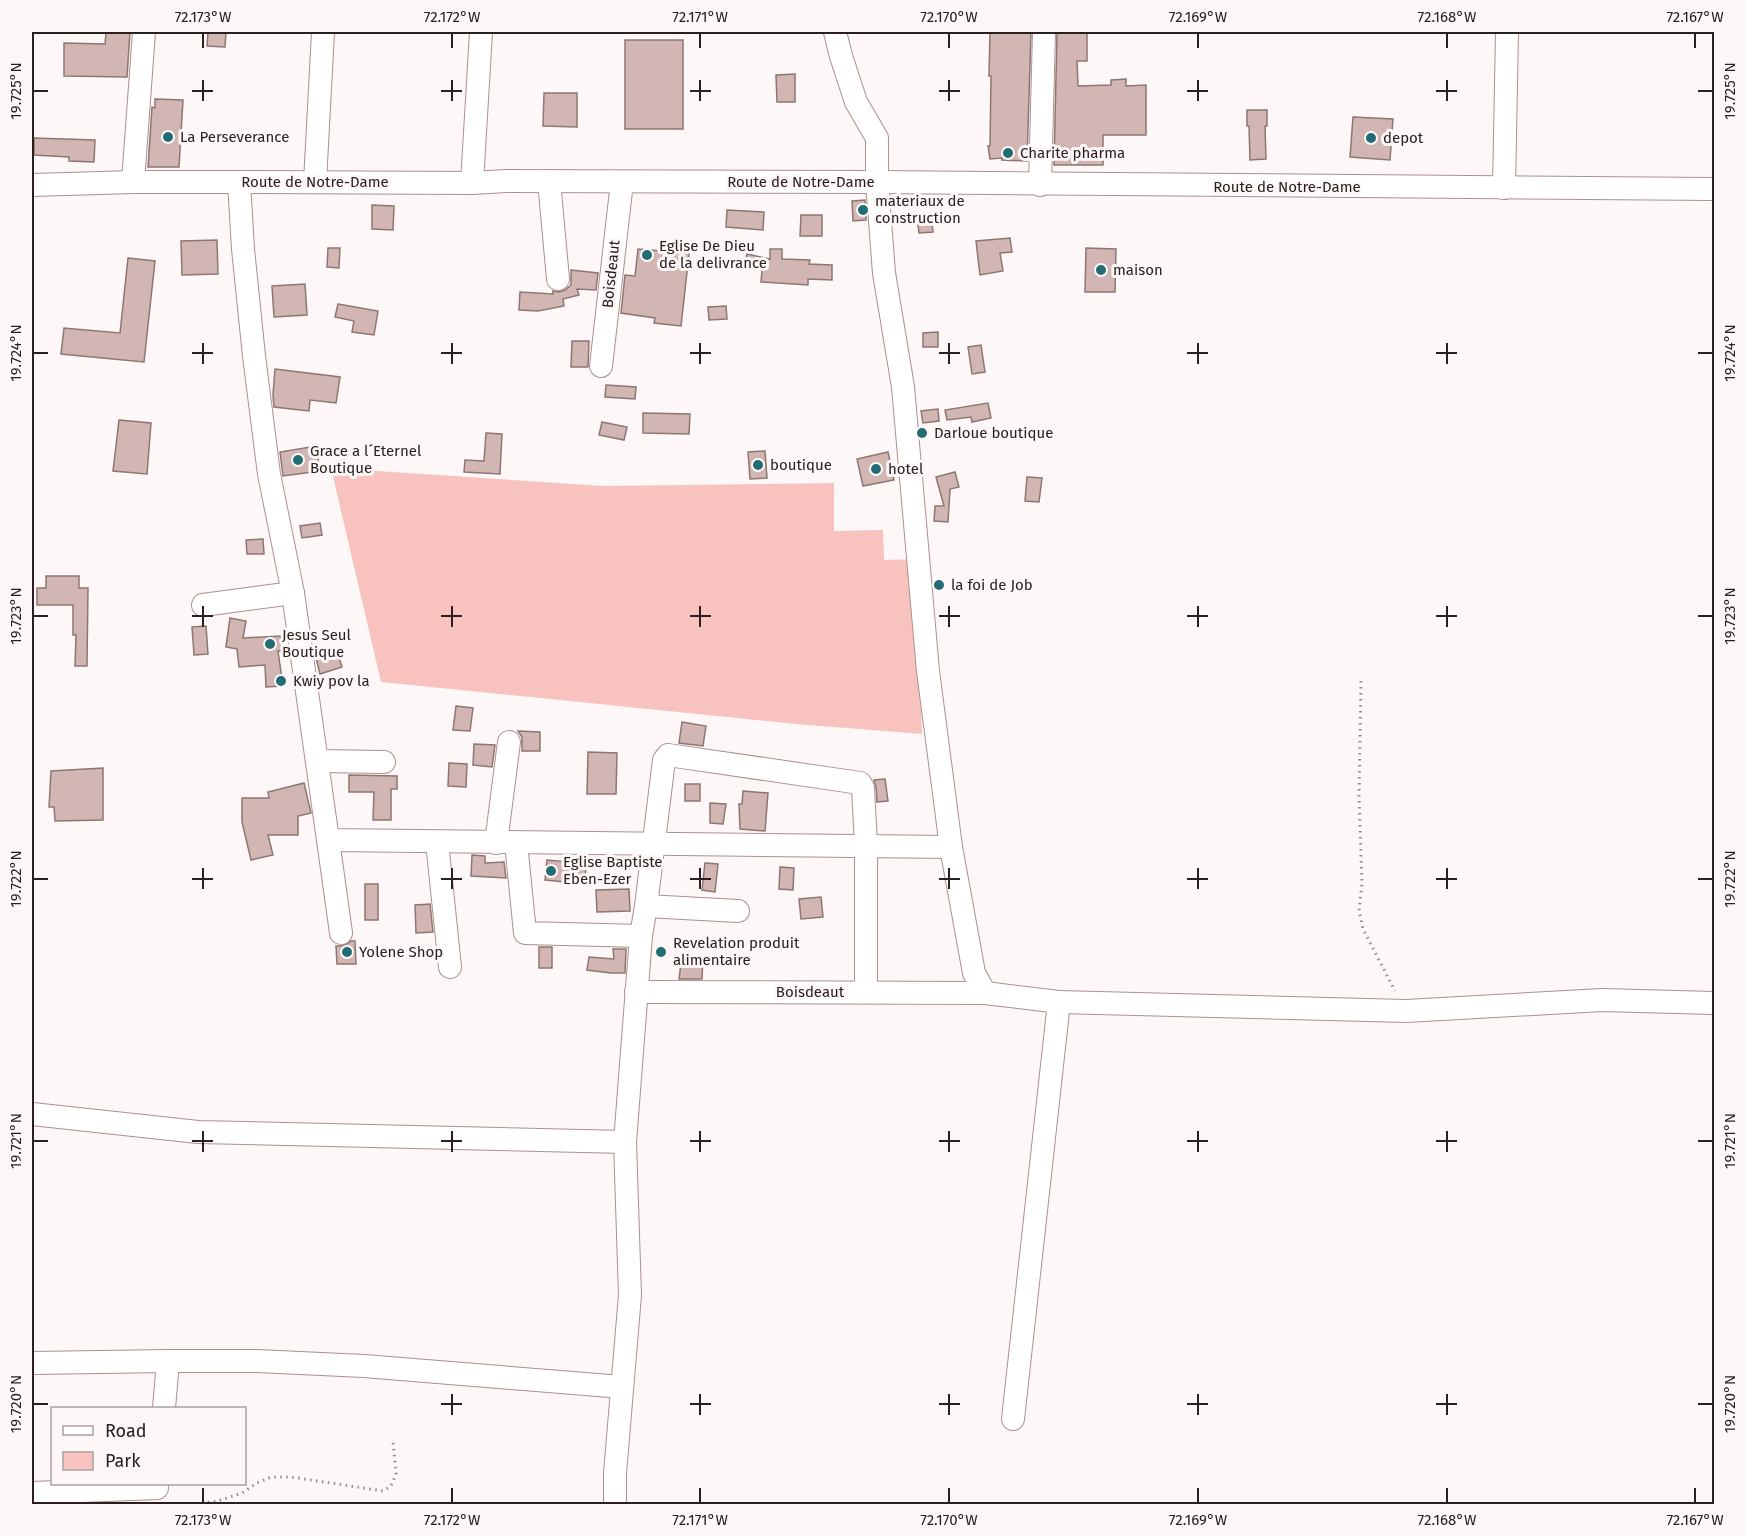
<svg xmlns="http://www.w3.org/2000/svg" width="1746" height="1536" viewBox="0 0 1746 1536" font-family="'Fira Sans',sans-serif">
  <rect width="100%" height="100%" fill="#fdf7f7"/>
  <path fill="#f8c3be" d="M 331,468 L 603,486 L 834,483 L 834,531 L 883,530 L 884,560 L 915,559 L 922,734 L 796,724 L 381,682 Z"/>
  <g fill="#d1b6b3" stroke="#8e7673" stroke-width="1.5">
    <path d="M 106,32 L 130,32 L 127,77 L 64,76 L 64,43 L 105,44 Z"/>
    <path d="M 208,32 L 226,32 L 225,47 L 207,46 Z"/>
    <path d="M 990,32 L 1031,32 L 1027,161 L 1002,160 L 1002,158 L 990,159 L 988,146 L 990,146 L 991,76 L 989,76 Z"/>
    <path d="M 1057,32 L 1087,32 L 1087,61 L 1077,61 L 1078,86 L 1111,85 L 1111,80 L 1126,79 L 1126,86 L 1146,85 L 1146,135 L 1103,135 L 1103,165 L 1054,165 Z"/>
    <rect x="625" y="40" width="58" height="89"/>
    <path d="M 795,74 L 795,102 L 777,102 L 776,75 Z"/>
    <path d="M 544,93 L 577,93 L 577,127 L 543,126 Z"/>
    <path d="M 155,99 L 183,100 L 179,167 L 148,167 L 152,107 L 155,108 Z"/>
    <path d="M 1247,110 L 1267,110 L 1267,126 L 1265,126 L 1266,159 L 1250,160 L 1249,126 L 1247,126 Z"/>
    <path d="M 1353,117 L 1393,119 L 1390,160 L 1350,157 Z"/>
    <path d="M 34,138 L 95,140 L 94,162 L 69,161 L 69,157 L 34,155 Z"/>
    <path d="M 865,200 L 866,220 L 853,221 L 852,201 Z"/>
    <path d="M 372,205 L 394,206 L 393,230 L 372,229 Z"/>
    <path d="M 727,210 L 764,212 L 763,230 L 726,227 Z"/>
    <path d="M 801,215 L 822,215 L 822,236 L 800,236 Z"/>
    <path d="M 931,215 L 933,232 L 919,233 L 917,217 Z"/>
    <path d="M 1010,238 L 1012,252 L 1000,253 L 1003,271 L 980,275 L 976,241 Z"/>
    <path d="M 217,240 L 218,274 L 182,275 L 181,241 Z"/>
    <path d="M 663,242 L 690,245 L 681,326 L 654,323 L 655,318 L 621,313 L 625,275 L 635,276 L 638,249 L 662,251 Z"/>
    <path d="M 328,248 L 340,248 L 339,268 L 327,267 Z"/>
    <path d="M 1086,248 L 1116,249 L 1115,292 L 1085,292 Z"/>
    <path d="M 770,249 L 782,249 L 782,259 L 810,260 L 809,264 L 832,265 L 832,280 L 808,279 L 808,285 L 761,282 L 762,270 L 744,266 L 747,254 L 770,259 Z"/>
    <path d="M 128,258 L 155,261 L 144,362 L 61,354 L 64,328 L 120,333 Z"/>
    <path d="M 571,270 L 598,273 L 596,290 L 577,289 L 579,295 L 563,299 L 564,306 L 538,311 L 519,310 L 520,292 L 553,294 L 553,291 L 559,292 L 565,290 L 571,285 Z"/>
    <path d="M 305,284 L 307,315 L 274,317 L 272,286 Z"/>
    <path d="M 338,304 L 378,311 L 374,335 L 352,332 L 354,321 L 335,317 Z"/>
    <path d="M 726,306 L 727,319 L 709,320 L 708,307 Z"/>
    <path d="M 938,332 L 938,347 L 923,347 L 923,333 Z"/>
    <path d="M 572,341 L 589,341 L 588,367 L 571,367 Z"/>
    <path d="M 981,345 L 985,372 L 972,374 L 968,347 Z"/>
    <path d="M 275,369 L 340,377 L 336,403 L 310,400 L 309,411 L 274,407 L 273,395 Z"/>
    <path d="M 606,385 L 636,387 L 635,399 L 605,397 Z"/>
    <path d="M 988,403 L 991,418 L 972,422 L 971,417 L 947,420 L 945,410 Z"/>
    <path d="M 938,409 L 939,421 L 923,423 L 921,411 Z"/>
    <path d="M 643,413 L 690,414 L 689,434 L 643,433 Z"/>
    <path d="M 119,420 L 151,423 L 147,474 L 113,471 Z"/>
    <path d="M 602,422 L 627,427 L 624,440 L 599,435 Z"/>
    <path d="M 486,433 L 502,434 L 500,474 L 464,472 L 465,460 L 484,461 Z"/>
    <path d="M 316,446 L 320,471 L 283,476 L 280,452 Z"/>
    <path d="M 765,451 L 767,478 L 750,479 L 748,452 Z"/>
    <path d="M 888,452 L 894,480 L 863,486 L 857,459 Z"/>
    <path d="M 955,472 L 959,487 L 950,489 L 948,522 L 934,521 L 935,506 L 944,506 L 936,477 Z"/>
    <path d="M 1027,477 L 1042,478 L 1039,502 L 1025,501 Z"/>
    <path d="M 320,523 L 322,535 L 302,538 L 300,526 Z"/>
    <path d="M 263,539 L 264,554 L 247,554 L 246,540 Z"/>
    <path d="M 46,576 L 79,576 L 79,588 L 88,588 L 87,666 L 75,666 L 76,635 L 73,635 L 73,605 L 37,605 L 37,588 L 46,588 Z"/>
    <path d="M 230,618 L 246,621 L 243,638 L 281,636 L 282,651 L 278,651 L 283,686 L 266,687 L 265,665 L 239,667 L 237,649 L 226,647 Z"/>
    <path d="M 206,626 L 208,654 L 194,655 L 192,627 Z"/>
    <path d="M 337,651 L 342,667 L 320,674 L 316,658 Z"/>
    <path d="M 456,706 L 473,708 L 470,731 L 453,730 Z"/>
    <path d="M 682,722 L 706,726 L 703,746 L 679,743 Z"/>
    <path d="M 518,731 L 540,732 L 540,751 L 522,751 L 522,737 Z"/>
    <path d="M 474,744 L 495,745 L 492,767 L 473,765 Z"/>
    <path d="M 588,752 L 617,753 L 616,794 L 587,794 Z"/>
    <path d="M 449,763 L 467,764 L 466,787 L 448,786 Z"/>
    <path d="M 103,768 L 103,820 L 55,821 L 54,807 L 49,807 L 51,771 Z"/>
    <path d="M 349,775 L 397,776 L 397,789 L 391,789 L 391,820 L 373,820 L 374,792 L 349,792 Z"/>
    <path d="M 885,779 L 888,801 L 877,802 L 876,787 L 874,780 Z"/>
    <path d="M 304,783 L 311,813 L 298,816 L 298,835 L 268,835 L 273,855 L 251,860 L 242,822 L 242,798 L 269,798 L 268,792 Z"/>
    <rect x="685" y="784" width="15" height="17"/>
    <path d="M 743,791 L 768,793 L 765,831 L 740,829 L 739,804 L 742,804 Z"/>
    <path d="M 710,803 L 726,804 L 723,824 L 710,823 Z"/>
    <path d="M 472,855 L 485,856 L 485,863 L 504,862 L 506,878 L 471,876 Z"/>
    <path d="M 569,859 L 586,860 L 585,884 L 545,880 L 547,860 L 569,862 Z"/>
    <path d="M 705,863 L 718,864 L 715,892 L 702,890 Z"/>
    <path d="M 780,867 L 794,868 L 793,890 L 779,889 Z"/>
    <rect x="365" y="884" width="13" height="36"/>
    <path d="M 629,889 L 630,911 L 597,912 L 596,890 Z"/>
    <path d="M 821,897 L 823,917 L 801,919 L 799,899 Z"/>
    <path d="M 430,904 L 433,932 L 416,933 L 415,905 Z"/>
    <path d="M 351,941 L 355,941 L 356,964 L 337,964 L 336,946 L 343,946 Z"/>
    <rect x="539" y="947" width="13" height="21"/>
    <path d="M 613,949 L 626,949 L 625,973 L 611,973 L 587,970 L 589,957 L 614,959 Z"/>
    <path d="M 682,955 L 703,957 L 702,979 L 679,979 Z"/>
  </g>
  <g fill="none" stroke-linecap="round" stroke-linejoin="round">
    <defs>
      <g id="minor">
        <path d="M 835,32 L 841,56 L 856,102 L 877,138 L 877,182 L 884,273 L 903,387 L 928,671 L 951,847 L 974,973 L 985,993"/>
        <path d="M 549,181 L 558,279"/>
        <path d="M 133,182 L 144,32"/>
        <path d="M 239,182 L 243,249 L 254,356 L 269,474 L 293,593 L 328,840 L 951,847"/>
        <path d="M 315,182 L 323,32"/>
        <path d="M 472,183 L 481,32"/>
        <path d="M 32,185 L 133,182 L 239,182 L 472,183 L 506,181 L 877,182 L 1714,189"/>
        <path d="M 1040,185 L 1044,32"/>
        <path d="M 1504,188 L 1507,32"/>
        <path d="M 601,366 L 622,182"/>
        <path d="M 203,605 L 293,593"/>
        <path d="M 317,761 L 384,762"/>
        <path d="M 328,840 L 341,933"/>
        <path d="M 437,842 L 450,967"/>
        <path d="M 496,843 L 509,742"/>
        <path d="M 516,843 L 525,933 L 641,936"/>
        <path d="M 646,906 L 738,911"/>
        <path d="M 636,992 L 985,993 L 1059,1002 L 1406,1011 L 1602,1000 L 1714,1003"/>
        <path d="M 32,1114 L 198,1132 L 625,1142"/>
        <path d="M 168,1361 L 257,1361 L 364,1366 L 622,1387"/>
        <path d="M 32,1363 L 168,1361 L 164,1408"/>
        <path d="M 1013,1419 L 1059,1002"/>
        <path d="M 32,1493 L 157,1488"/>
        <path d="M 615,1504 L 615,1473 L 630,1295 L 625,1142 L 641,936 L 646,906 L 664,760 L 668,755 L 860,783 L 863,788 L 866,845 L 866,992"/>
      </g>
    </defs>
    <use href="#minor" stroke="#aa918e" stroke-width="24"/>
    <g stroke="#948c8b" stroke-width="3" stroke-dasharray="1.5 4.5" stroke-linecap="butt">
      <path d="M 1361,681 L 1359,797 L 1362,883 L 1359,911 L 1363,929 L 1395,991"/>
      <path d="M 196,1504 L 218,1501 L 242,1493 L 257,1483 L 271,1477 L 291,1477 L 383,1491 L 391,1486 L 396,1474 L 393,1441"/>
    </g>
    <use href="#minor" stroke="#fff" stroke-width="22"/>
  </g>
  <path fill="none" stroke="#2a201f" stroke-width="2" d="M 203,33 L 203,48M 452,33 L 452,48M 700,33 L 700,48M 949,33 L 949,48M 1198,33 L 1198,48M 1447,33 L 1447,48M 1695,33 L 1695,48M 203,80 L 203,101M 452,80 L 452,101M 700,80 L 700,101M 949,80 L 949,101M 1198,80 L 1198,101M 1447,80 L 1447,101M 33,91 L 48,91M 192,91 L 213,91M 441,91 L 462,91M 690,91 L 711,91M 939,91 L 960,91M 1187,91 L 1208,91M 1436,91 L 1457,91M 1698,91 L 1713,91M 203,343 L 203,364M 452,343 L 452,364M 700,343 L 700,364M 949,343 L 949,364M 1198,343 L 1198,364M 1447,343 L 1447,364M 33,353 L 48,353M 192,353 L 213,353M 441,353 L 462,353M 690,353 L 711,353M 939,353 L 960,353M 1187,353 L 1208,353M 1436,353 L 1457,353M 1698,353 L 1713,353M 203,606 L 203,627M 452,606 L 452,627M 700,606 L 700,627M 949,606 L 949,627M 1198,606 L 1198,627M 1447,606 L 1447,627M 33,616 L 48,616M 192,616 L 213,616M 441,616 L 462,616M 690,616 L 711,616M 939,616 L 960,616M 1187,616 L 1208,616M 1436,616 L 1457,616M 1698,616 L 1713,616M 203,868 L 203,889M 452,868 L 452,889M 700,868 L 700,889M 949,868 L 949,889M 1198,868 L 1198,889M 1447,868 L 1447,889M 33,879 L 48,879M 192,879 L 213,879M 441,879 L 462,879M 690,879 L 711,879M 939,879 L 960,879M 1187,879 L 1208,879M 1436,879 L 1457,879M 1698,879 L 1713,879M 203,1131 L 203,1152M 452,1131 L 452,1152M 700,1131 L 700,1152M 949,1131 L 949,1152M 1198,1131 L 1198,1152M 1447,1131 L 1447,1152M 33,1141 L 48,1141M 192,1141 L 213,1141M 441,1141 L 462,1141M 690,1141 L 711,1141M 939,1141 L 960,1141M 1187,1141 L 1208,1141M 1436,1141 L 1457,1141M 1698,1141 L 1713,1141M 452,1394 L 452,1415M 700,1394 L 700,1415M 949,1394 L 949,1415M 1198,1394 L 1198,1415M 1447,1394 L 1447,1415M 33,1404 L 48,1404M 441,1404 L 462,1404M 690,1404 L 711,1404M 939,1404 L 960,1404M 1187,1404 L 1208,1404M 1436,1404 L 1457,1404M 1698,1404 L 1713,1404M 203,1488 L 203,1503M 452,1488 L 452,1503M 700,1488 L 700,1503M 949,1488 L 949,1503M 1198,1488 L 1198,1503M 1447,1488 L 1447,1503M 1695,1488 L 1695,1503"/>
  <g fill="#226d73" stroke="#fdf7f7" stroke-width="2">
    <circle cx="168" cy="137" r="6"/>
    <circle cx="1371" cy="138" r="6"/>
    <circle cx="1008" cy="153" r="6"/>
    <circle cx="863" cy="210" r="6"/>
    <circle cx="647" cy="255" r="6"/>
    <circle cx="1101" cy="270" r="6"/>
    <circle cx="922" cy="433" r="6"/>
    <circle cx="298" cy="460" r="6"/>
    <circle cx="758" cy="465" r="6"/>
    <circle cx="876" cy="469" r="6"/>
    <circle cx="939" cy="585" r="6"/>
    <circle cx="270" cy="644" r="6"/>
    <circle cx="281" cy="681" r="6"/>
    <circle cx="551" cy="871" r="6"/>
    <circle cx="347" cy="952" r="6"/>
    <circle cx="661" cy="952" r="6"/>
  </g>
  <g text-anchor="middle" stroke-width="6" stroke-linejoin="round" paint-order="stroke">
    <g font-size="15" fill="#2a201f" stroke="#fdf7f7" text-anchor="start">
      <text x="180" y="142">La Perseverance</text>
      <text x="1383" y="143">depot</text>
      <text x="1020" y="158">Charite pharma</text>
      <text x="875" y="206">materiaux de<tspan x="875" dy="17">construction</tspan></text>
      <text x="659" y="251">Eglise De Dieu<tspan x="659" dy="17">de la delivrance</tspan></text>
      <text x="1113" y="275">maison</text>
      <text x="934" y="438">Darloue boutique</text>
      <text x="310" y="456">Grace a l´Eternel<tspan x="310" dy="17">Boutique</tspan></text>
      <text x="770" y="470">boutique</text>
      <text x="888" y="474">hotel</text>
      <text x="951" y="590">la foi de Job</text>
      <text x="282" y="640">Jesus Seul<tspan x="282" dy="17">Boutique</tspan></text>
      <text x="293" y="686">Kwiy pov la</text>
      <text x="563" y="867">Eglise Baptiste<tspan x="563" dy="17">Eben-Ezer</tspan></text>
      <text x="673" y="948">Revelation produit<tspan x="673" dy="17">alimentaire</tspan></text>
      <text x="359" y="957">Yolene Shop</text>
    </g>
    <g font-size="15" fill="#2a201f" stroke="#fdf7f7">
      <text x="315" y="187">Route de Notre-Dame</text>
      <text x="801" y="187">Route de Notre-Dame</text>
      <text x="1287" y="192">Route de Notre-Dame</text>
      <text transform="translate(611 274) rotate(-84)" y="5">Boisdeaut</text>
      <text x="810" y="997">Boisdeaut</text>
    </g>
  </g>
  <rect width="1746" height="1536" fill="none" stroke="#fdf7f7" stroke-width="66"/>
  <rect x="51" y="1407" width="195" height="78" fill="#fdf7f7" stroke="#a9a1a1" stroke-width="1.5"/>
  <rect x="63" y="1426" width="30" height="9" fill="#ffffff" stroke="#a9a1a1" stroke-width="1.5"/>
  <text x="105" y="1437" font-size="18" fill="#2a201f">Road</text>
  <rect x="63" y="1452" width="30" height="18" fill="#f8c3be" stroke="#a9a1a1" stroke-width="1.5"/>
  <text x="105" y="1467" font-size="18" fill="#2a201f">Park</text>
  <rect x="33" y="33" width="1680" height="1470" fill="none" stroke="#2a201f" stroke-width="2"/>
  <g font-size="15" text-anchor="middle" fill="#2a201f">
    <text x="203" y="22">72.173°W</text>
    <text x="452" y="22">72.172°W</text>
    <text x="700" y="22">72.171°W</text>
    <text x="949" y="22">72.170°W</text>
    <text x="1198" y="22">72.169°W</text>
    <text x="1447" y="22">72.168°W</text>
    <text x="1695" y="22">72.167°W</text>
    <text transform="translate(16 91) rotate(-90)" y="5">19.725°N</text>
    <text transform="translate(1730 91) rotate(-90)" y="5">19.725°N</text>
    <text transform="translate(16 353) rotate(-90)" y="5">19.724°N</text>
    <text transform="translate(1730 353) rotate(-90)" y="5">19.724°N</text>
    <text transform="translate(16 616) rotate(-90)" y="5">19.723°N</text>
    <text transform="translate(1730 616) rotate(-90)" y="5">19.723°N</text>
    <text transform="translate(16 879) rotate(-90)" y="5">19.722°N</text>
    <text transform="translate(1730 879) rotate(-90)" y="5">19.722°N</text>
    <text transform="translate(16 1141) rotate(-90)" y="5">19.721°N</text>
    <text transform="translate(1730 1141) rotate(-90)" y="5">19.721°N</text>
    <text transform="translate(16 1404) rotate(-90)" y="5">19.720°N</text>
    <text transform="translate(1730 1404) rotate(-90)" y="5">19.720°N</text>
    <text x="203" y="1525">72.173°W</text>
    <text x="452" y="1525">72.172°W</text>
    <text x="700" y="1525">72.171°W</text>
    <text x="949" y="1525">72.170°W</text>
    <text x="1198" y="1525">72.169°W</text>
    <text x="1447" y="1525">72.168°W</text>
    <text x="1695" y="1525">72.167°W</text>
  </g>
</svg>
